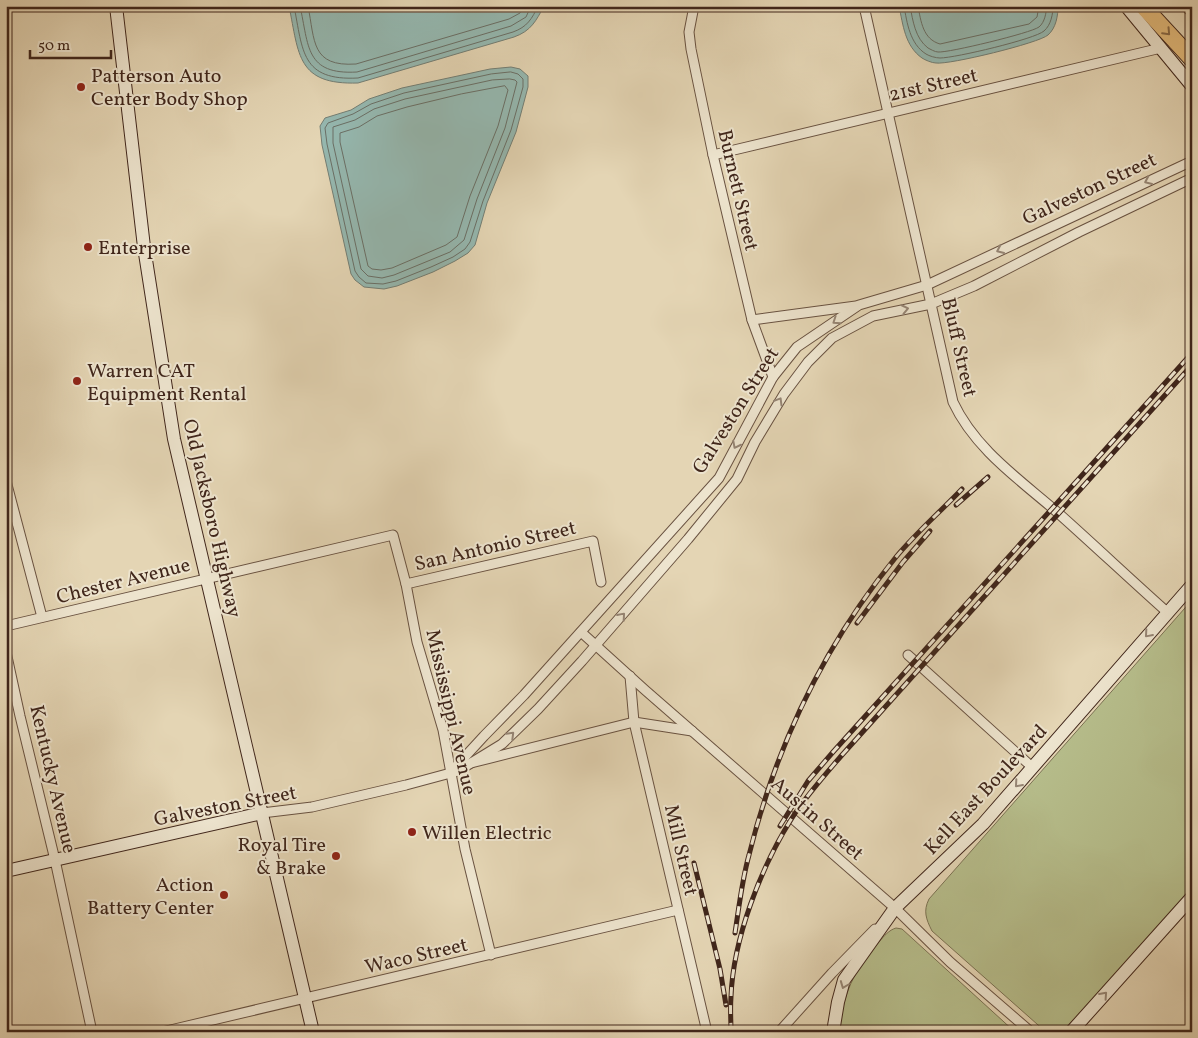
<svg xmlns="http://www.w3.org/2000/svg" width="1198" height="1038" viewBox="0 0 1198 1038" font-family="Vollkorn,serif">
  <rect width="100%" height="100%" fill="#e4d5b4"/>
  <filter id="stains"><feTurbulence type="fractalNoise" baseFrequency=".004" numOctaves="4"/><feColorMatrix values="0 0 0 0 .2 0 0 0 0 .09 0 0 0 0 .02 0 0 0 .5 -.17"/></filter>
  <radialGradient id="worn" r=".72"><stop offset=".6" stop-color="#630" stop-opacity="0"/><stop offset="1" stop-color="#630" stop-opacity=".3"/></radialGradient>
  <g fill="#b6bd8b" stroke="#7b7253">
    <path d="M 1192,600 L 1192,889 L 1063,1032 L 1046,1032 L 932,931 C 926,919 923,911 929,899 Z"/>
    <path d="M 896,928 L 902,929 L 1015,1032 L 838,1032 C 844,993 853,971 879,942 C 884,936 889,930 896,928 Z"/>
  </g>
  <g fill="#95b8b0" stroke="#737e74">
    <path d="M 289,6 L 544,6 C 536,21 531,31 514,37 L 358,83 C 297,85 299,55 289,6 Z"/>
    <path d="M 899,6 L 1058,6 C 1058,16 1056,28 1048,35 C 1039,43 949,65 936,63 C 932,63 925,60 922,58 C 905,46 903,25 899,6 Z"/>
    <path d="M 511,67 L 520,69 L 528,76 L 528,87 L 516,132 L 487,203 L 475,245 L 468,253 L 455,261 L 433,272 L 397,286 L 384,289 L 364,287 L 355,280 L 351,274 L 322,145 L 320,126 L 325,118 L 351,110 L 369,99 L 402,88 L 490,69 Z"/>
  </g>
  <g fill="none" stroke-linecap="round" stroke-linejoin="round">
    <g stroke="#6a6f66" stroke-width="1">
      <path d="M 294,6 C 303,51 301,81 358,78 L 513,32 C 527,27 532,19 538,6"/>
      <path d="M 300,6 C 309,46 305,75 357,72 L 511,26 L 526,17 L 531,6"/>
      <path d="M 308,6 C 315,41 311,67 356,64 L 509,19 L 520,13 L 523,6"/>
      <path d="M 904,6 C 907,23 910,44 926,54 C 929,56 936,58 940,58 C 955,58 1035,39 1044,31 C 1051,25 1053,14 1053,6"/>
      <path d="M 910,6 C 913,21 915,38 928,48 C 930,49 935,52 938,52 C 948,53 1031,33 1039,27 C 1045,22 1046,13 1047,6"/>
      <path d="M 918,6 C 921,22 923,39 940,44 L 1029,24 L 1037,17 L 1039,6"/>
      <path d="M 511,72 L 518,74 L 523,79 L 523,87 L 511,130 L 483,201 L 470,242 L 465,249 L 453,257 L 431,267 L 396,281 L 383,284 L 366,283 L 359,277 L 355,271 L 327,144 L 325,128 L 328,123 L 353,114 L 371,104 L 404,93 L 491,74 Z"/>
      <path d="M 510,79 L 515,80 L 517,82 L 505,128 L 477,199 L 464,240 L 450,252 L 394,275 L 382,278 L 368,276 L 361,269 L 333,143 L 333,127 L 355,120 L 374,109 L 405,99 L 492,80 Z"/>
      <path d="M 505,86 L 508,90 L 498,126 L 470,196 L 457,237 L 446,245 L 392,268 L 381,270 L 372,269 L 368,266 L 340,142 L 340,133 L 359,127 L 377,116 L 407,107 L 461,94 Z"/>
    </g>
    <defs>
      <g id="street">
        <path d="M 694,6 L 689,32 L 691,49 L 713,155 L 752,320 L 773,377"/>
        <path d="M 864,6 L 953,402 C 975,449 1019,479 1057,512 C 1094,545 1130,579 1167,612"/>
        <path d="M 713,155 L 1161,48"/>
        <path d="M 752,320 L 856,306"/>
        <path d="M 6,481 L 42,617"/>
        <path d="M 406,584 L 593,541 L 601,582"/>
        <path d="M 6,626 L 393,535 L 406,584 L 417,642 L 443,730 L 465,849 L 491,955"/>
        <path d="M 581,632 L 645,690 L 895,908 L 950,962 L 1031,1032"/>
        <path d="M 6,652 L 20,716 L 55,860 L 92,1032"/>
        <path d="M 908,655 L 1032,767"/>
        <path d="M 630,676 L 634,722 L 707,1032"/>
        <path d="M 471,763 L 502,744 L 538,709 L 582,661 L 688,539 L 737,479 L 755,442 L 784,394 L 808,362 L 832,338 L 873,316 L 931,304 L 974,286 L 1079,232 L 1192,178"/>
        <path d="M 450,773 L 484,736 L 524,695 L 719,478 L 773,377 L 797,347 L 859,305 L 927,285 L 1192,161"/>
        <path d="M 262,813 L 312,807 L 406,785 L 458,771 L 471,763 L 634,722 L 692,731"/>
        <path d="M 162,1032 L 678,910"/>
        <path d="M 779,1032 L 832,973 L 875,929"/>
      </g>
      <g id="secondary">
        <path d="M 116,6 L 144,247 L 174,439 L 313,1032"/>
        <path d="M 1126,6 L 1192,86"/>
        <path d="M 6,871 L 262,813"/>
        <path d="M 833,1032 L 838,1002 L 844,980 L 895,908 L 983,824 L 1192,585"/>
        <path d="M 1071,1032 L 1192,897"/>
      </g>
      <g id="highway">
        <path d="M 1143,6 L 1192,59"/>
        <path d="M 1190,6 L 1192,8"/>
      </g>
    </defs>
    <use href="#street" stroke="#695241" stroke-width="11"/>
    <use href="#secondary" stroke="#40261b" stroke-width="14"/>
    <use href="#highway" stroke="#40261b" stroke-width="18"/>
    <use href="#street" stroke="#ede4ce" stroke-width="9"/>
    <use href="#secondary" stroke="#ede4ce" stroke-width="12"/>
    <use href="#highway" stroke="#e2ba7a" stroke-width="16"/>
    <defs>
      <g id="rail">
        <path d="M 956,505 L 988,477"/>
        <path d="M 857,623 L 903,562 L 930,531"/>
        <path d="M 780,826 L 808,781 L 833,752 L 1192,353"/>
        <path d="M 694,863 L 720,969 L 726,1005"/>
        <path d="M 735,933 C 739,907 742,880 749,855 C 776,746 825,644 896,557 C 916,533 940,512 962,489"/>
        <path d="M 731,1032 C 731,1020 730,1009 731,997 C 733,939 761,867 792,818 C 806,796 824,776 842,755 L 1192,365"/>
      </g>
    </defs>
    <use href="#rail" stroke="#40261b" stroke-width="5"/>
    <use href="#rail" stroke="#ede4ce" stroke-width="3" stroke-dasharray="9" stroke-linecap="butt"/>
  </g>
  <defs><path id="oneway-chevron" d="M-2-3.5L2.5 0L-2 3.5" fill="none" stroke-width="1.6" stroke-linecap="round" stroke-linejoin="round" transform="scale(1.25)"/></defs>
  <use stroke="#896946" href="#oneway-chevron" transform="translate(1167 32) rotate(47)"/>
  <g stroke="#968574">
    <use href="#oneway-chevron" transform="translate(1148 181) rotate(155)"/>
    <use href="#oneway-chevron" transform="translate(1000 250) rotate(155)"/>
    <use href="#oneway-chevron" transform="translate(905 309) rotate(-12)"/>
    <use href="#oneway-chevron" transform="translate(836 321) rotate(146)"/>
    <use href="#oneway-chevron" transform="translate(779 401) rotate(-59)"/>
    <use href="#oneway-chevron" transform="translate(736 445) rotate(117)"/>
    <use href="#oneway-chevron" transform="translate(622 616) rotate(-49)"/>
    <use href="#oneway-chevron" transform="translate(1148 634) rotate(131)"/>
    <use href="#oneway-chevron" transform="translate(511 735) rotate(-45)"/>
    <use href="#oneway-chevron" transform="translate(1018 784) rotate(131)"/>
    <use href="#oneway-chevron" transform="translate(844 985) rotate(111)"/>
    <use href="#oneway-chevron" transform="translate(1104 995) rotate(-48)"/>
  </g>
  <g fill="#8f2418" stroke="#ede4ce" stroke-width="2">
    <circle cx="81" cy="87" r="5"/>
    <circle cx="88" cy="247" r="5"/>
    <circle cx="77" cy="381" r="5"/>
    <circle cx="412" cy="832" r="5"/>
    <circle cx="336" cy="856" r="5"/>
    <circle cx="224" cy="895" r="5"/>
  </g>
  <g text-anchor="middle" stroke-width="4" stroke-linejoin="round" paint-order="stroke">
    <g font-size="20" fill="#40261b" stroke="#ede4ce" text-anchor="start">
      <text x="91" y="82">Patterson Auto<tspan x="91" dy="23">Center Body Shop</tspan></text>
      <text x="98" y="254">Enterprise</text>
      <text x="87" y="377">Warren CAT<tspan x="87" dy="23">Equipment Rental</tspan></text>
      <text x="422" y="839">Willen Electric</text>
      <text x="326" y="851" text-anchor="end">Royal Tire<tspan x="326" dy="23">&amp; Brake</tspan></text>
      <text x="214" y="891" text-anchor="end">Action<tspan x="214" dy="23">Battery Center</tspan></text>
    </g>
    <g font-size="20" fill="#40261b" stroke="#ede4ce">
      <text transform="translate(933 84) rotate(-13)" y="7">21st Street</text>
      <text transform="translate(1089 188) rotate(-25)" y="7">Galveston Street</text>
      <text transform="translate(739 190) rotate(77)" y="7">Burnett Street</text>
      <text transform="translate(960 347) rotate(77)" y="7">Bluff Street</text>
      <text transform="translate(735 410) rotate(-58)" y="7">Galveston Street</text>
      <text transform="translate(213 518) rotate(77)" y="7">Old Jacksboro Highway</text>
      <text transform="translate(495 545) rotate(-13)" y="7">San Antonio Street</text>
      <text transform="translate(123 580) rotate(-14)" y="7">Chester Avenue</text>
      <text transform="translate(452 712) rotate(77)" y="7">Mississippi Avenue</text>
      <text transform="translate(54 779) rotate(77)" y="7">Kentucky Avenue</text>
      <text transform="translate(985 789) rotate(-47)" y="7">Kell East Boulevard</text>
      <text transform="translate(225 805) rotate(-11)" y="7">Galveston Street</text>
      <text transform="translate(818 818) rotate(41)" y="7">Austin Street</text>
      <text transform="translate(682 850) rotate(77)" y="7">Mill Street</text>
      <text transform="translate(416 955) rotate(-13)" y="7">Waco Street</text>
    </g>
  </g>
  <rect width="1198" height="1038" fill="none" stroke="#e4d5b4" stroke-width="25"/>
  <rect x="8" y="8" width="1183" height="1023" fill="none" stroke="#40261b" stroke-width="2.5"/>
  <rect x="12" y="12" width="1173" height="1013" fill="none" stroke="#40261b"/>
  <path d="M30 50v8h81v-8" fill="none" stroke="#40261b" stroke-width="2.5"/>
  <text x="38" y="50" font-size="15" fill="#40261b" stroke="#ede4ce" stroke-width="4" paint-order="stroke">50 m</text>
  <rect width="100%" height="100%" filter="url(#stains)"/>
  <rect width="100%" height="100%" fill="url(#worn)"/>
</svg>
